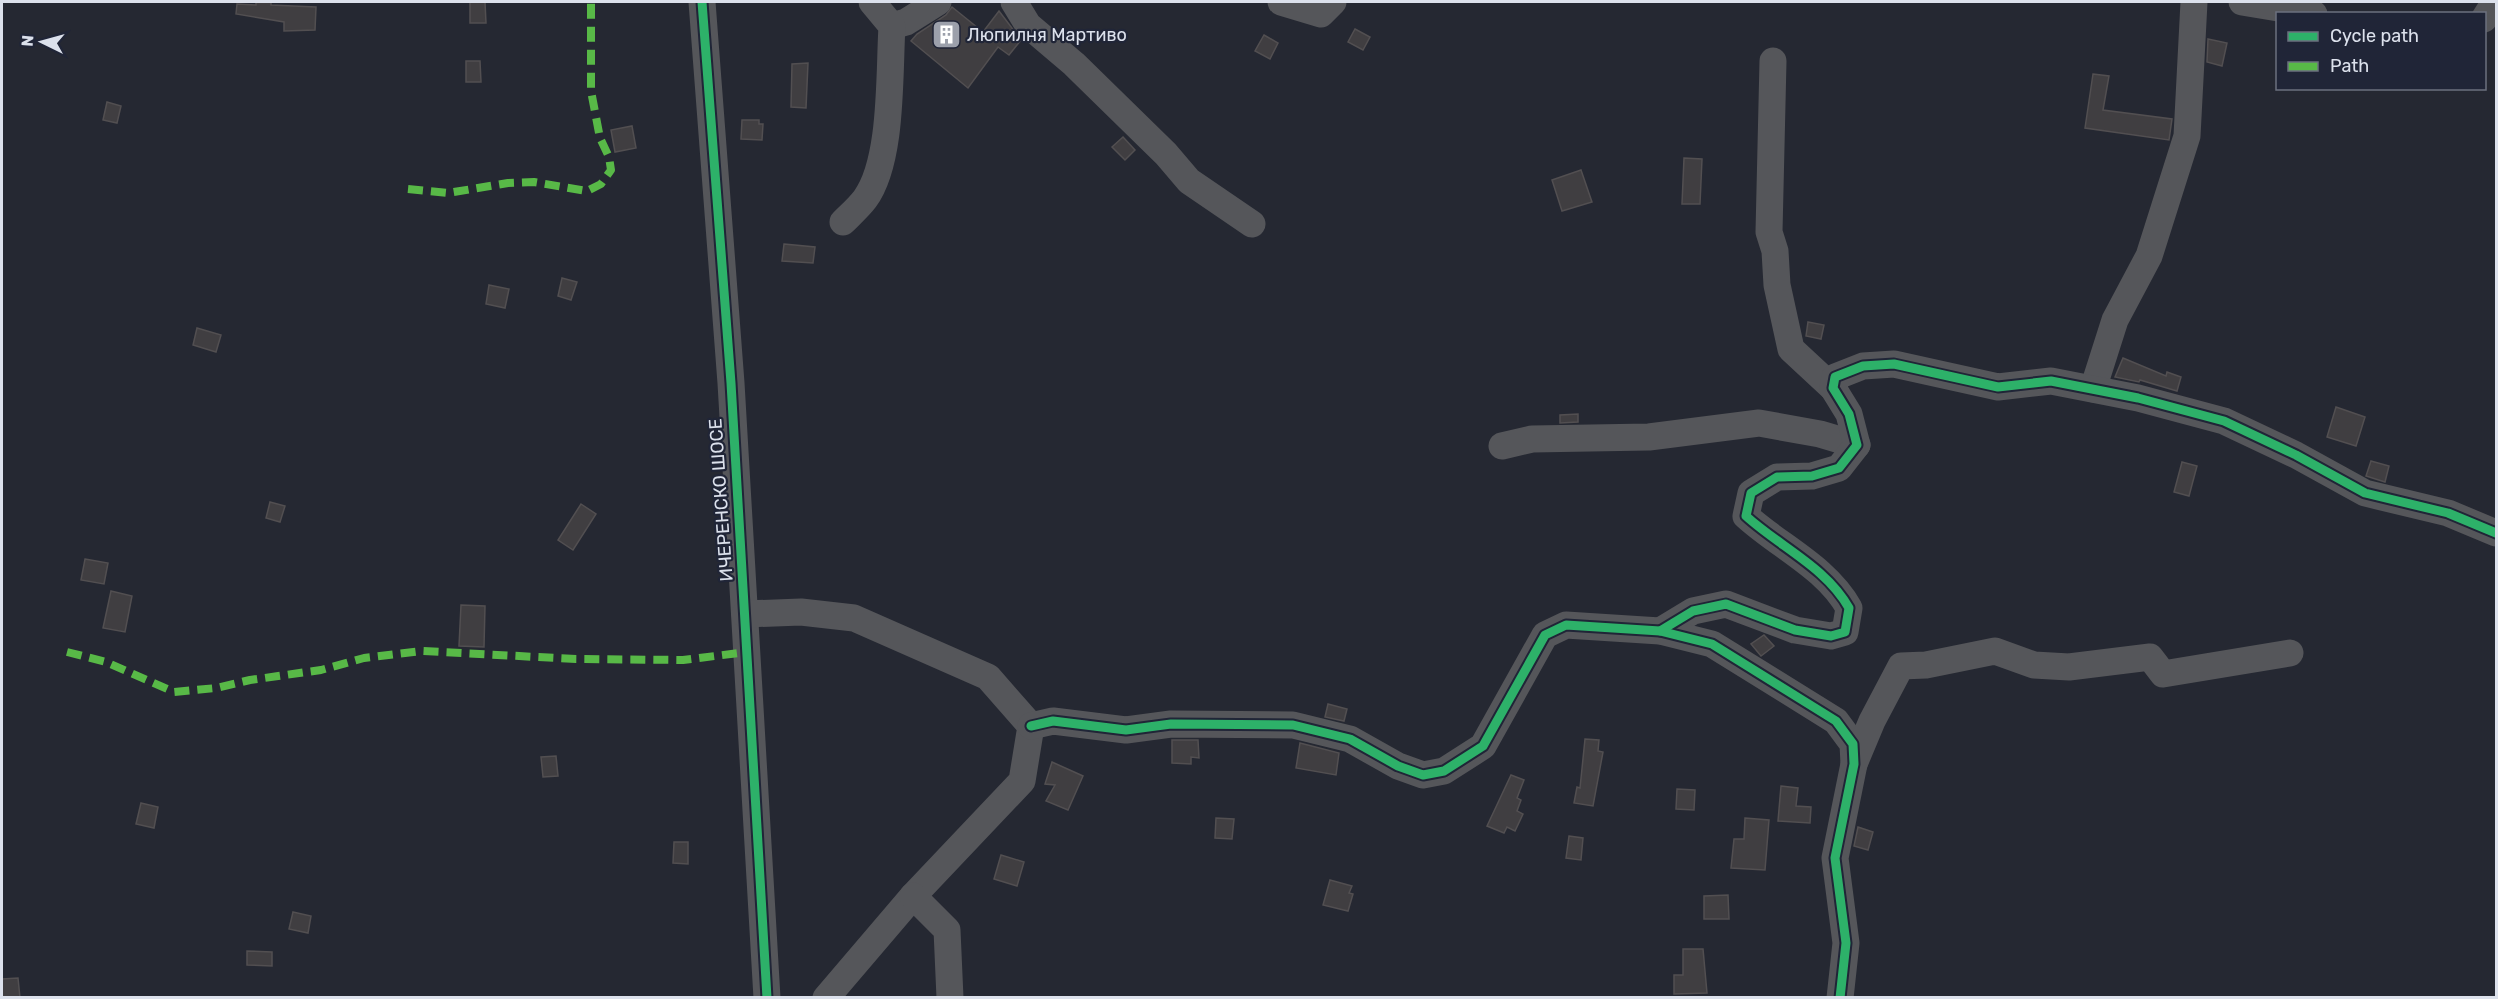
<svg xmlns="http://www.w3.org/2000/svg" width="2498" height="999" viewBox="0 0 2498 999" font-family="Rubik,sans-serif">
  <rect width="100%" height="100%" fill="#252832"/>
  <g fill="#403e41" stroke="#524f51" stroke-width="1.5">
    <path d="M 256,2 L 271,2 L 271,5 L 316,7 L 315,30 L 284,31 L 284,22 L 236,14 L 237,4 L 256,5 Z"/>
    <path d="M 470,2 L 485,2 L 486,23 L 470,23 Z"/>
    <path d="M 952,7 L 983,32 L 999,11 L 1021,40 L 1009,55 L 998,47 L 968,88 L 911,41 L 917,34 L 946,15 Z"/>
    <path d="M 1355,29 L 1370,37 L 1363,50 L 1348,42 Z"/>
    <path d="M 1264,35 L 1278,43 L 1270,59 L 1255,51 Z"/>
    <path d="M 2208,39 L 2227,43 L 2222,66 L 2207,62 Z"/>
    <path d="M 466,61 L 480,61 L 481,82 L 466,82 Z"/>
    <path d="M 808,63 L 806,108 L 791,107 L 792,64 Z"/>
    <path d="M 2093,74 L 2109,76 L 2103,110 L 2172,119 L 2169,140 L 2085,128 Z"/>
    <path d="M 107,102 L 121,106 L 117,123 L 103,120 Z"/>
    <path d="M 742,120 L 759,120 L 759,124 L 763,124 L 762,140 L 741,139 Z"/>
    <path d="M 632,126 L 636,148 L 615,152 L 611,130 Z"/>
    <path d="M 1123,137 L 1135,150 L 1125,160 L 1112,147 Z"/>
    <path d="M 1684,158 L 1702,159 L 1700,204 L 1682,204 Z"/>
    <path d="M 1581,170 L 1592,202 L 1562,211 L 1552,180 Z"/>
    <path d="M 784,244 L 815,247 L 813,263 L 782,261 Z"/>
    <path d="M 562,278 L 577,282 L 571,300 L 558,296 Z"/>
    <path d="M 489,285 L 509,289 L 505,308 L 486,304 Z"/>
    <path d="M 1808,322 L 1824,325 L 1821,339 L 1806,336 Z"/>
    <path d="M 197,328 L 221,335 L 216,352 L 193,345 Z"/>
    <path d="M 2123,358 L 2166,376 L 2167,372 L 2181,377 L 2177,391 L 2140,380 L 2139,382 L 2115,377 Z"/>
    <path d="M 2336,407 L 2365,417 L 2356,446 L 2327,437 Z"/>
    <path d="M 1578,414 L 1578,422 L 1560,423 L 1560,415 Z"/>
    <path d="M 2371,461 L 2389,466 L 2385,482 L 2366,476 Z"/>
    <path d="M 2182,462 L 2197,466 L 2189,496 L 2174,492 Z"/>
    <path d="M 270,502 L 285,506 L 280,522 L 266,518 Z"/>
    <path d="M 581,504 L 596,514 L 573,550 L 558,540 Z"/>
    <path d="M 85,559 L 108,563 L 104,584 L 81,580 Z"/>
    <path d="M 111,591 L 132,596 L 125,632 L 103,628 Z"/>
    <path d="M 461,605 L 485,606 L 484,647 L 459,646 Z"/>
    <path d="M 1764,635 L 1774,646 L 1761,656 L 1751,644 Z"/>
    <path d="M 1328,704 L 1347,709 L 1344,721 L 1325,717 Z"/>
    <path d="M 1585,739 L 1599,740 L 1598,751 L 1603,752 L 1593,806 L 1574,803 L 1577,787 L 1580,788 Z"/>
    <path d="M 1172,740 L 1198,740 L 1199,758 L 1191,757 L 1191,764 L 1172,763 Z"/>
    <path d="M 1300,743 L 1339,753 L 1336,775 L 1296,768 Z"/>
    <path d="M 556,756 L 558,776 L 543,777 L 541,757 Z"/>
    <path d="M 1052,762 L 1083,776 L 1068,810 L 1046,801 L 1055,785 L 1045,784 Z"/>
    <path d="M 1511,775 L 1524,780 L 1517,798 L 1521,800 L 1517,811 L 1523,814 L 1515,831 L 1507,827 L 1504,833 L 1487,826 Z"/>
    <path d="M 1781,786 L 1798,788 L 1796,806 L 1811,807 L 1810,823 L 1778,821 Z"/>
    <path d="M 1677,789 L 1695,790 L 1694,810 L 1676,809 Z"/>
    <path d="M 141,803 L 158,807 L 154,828 L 136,824 Z"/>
    <path d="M 1216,818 L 1234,819 L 1232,839 L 1215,838 Z"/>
    <path d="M 1745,818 L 1769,820 L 1765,870 L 1731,868 L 1734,839 L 1744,839 Z"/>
    <path d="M 1858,827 L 1873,832 L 1868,850 L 1854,846 Z"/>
    <path d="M 1569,836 L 1583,838 L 1581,860 L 1566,858 Z"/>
    <path d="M 674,842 L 688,842 L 688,864 L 673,863 Z"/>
    <path d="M 1001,855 L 1024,862 L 1017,886 L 994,879 Z"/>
    <path d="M 1330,880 L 1352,886 L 1349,893 L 1353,894 L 1348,911 L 1323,905 Z"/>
    <path d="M 1728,895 L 1729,919 L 1704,919 L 1704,896 Z"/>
    <path d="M 293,912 L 311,916 L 308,933 L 289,929 Z"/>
    <path d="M 1683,949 L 1703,949 L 1707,993 L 1674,994 L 1674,975 L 1683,975 Z"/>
    <path d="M 247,951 L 272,952 L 272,966 L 247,965 Z"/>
    <path d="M 18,978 L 20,998 L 2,998 L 2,979 Z"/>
  </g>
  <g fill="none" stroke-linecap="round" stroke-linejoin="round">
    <g stroke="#55565a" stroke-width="27">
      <path d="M 702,2 L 731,383 L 767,998"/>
      <path d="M 1014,2 L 1028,25 L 1074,64 L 1166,154 L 1189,181 L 1252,224"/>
      <path d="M 1281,2 L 1321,14 L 1333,2"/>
      <path d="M 2242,2 L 2314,14"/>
      <path d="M 2484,19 L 2495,2"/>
      <path d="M 892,26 L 906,22 L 938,2"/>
      <path d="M 1773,61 L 1769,232 L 1775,251 L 1777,285 L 1791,349 L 1833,388"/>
      <path d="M 843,222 C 850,215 859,207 865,199 C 893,161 889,73 892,26 L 872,2"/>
      <path d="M 2093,389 L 2115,320 L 2149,256 L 2187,136 L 2194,2"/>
      <path d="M 1502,446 L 1532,439 L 1649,437 L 1759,423 L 1820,434 L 1857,445"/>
      <path d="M 745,614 L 801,612 L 854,618 L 988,677 L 1031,726 L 1022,781 L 913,896 L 826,998"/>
      <path d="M 1660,631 L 1693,611 L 1726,604 L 1795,630 L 1831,636 L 1845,632 L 1849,608 C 1826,567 1780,547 1746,516 L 1751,493 L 1777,477 L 1812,476 L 1839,468 L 1857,445 L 1849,414 L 1833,388 L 1835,377 L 1863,366 L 1894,364 L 1998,387 L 2051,381 L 2138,398 L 2224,421 L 2296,455 L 2365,493 L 2448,513 L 2496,533"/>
      <path d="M 1031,726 L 1053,721 L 1126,730 L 1171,724 L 1293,725 L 1350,739 L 1398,766 L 1423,775 L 1444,771 L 1483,746 L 1545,635 L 1566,625 L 1660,631 L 1712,644 L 1836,721 L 1853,744 L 1854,764 L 1835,858 L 1846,943 L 1840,998"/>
      <path d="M 1854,764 L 1872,721 L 1901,666 L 1926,665 L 1995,651 L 2034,665 L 2069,667 L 2150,657 L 2163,674 L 2290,653"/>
      <path d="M 913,896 L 947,930 L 950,998"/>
    </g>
    <g stroke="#58b947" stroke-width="8" stroke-dasharray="15 8" stroke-linecap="butt">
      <path d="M 408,189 L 448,193 L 508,183 L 534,182 L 587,191 L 601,184 L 611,170 L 609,157 L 600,138 L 591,91 L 591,2"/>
      <path d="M 67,652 L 106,662 L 174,692 L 216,688 L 250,680 L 321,670 L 364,658 L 422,651 L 576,659 L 683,660 L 747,652"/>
    </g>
    <defs>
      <g id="cycleway">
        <path d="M 702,2 L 731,383 L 767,998"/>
        <path d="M 1660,631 L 1693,611 L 1726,604 L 1795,630 L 1831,636 L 1845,632 L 1849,608 C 1826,567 1780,547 1746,516 L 1751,493 L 1777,477 L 1812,476 L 1839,468 L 1857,445 L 1849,414 L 1833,388 L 1835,377 L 1863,366 L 1894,364 L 1998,387 L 2051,381 L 2138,398 L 2224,421 L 2296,455 L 2365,493 L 2448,513 L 2496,533"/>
        <path d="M 1031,726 L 1053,721 L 1126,730 L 1171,724 L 1293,725 L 1350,739 L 1398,766 L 1423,775 L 1444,771 L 1483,746 L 1545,635 L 1566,625 L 1660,631 L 1712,644 L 1836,721 L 1853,744 L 1854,764 L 1835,858 L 1846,943 L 1840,998"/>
      </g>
    </defs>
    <use href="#cycleway" stroke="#202537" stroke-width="13"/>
    <use href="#cycleway" stroke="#2db169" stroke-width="9"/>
  </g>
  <defs>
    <symbol id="building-square" viewBox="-11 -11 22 22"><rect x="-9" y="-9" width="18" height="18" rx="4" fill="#9ca0ab" stroke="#202537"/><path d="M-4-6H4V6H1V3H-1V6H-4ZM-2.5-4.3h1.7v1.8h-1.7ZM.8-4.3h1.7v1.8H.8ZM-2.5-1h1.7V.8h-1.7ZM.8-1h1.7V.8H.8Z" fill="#fff"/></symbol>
  </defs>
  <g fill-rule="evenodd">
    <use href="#building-square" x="930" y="18" width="33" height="33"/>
  </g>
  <g text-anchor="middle" stroke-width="4.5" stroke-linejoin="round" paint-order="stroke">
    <g font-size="18" fill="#dce1ec" stroke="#202537" text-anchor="start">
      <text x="967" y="41">Люпилня Мартиво</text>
    </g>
    <g font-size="18" fill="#dce1ec" stroke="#202537">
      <text transform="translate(721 500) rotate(-94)" y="6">ИЧЕРЕНСКО ШОСЕ</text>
    </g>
  </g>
  <rect width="2498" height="999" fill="none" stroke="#dce1ec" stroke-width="6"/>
  <rect x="2276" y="12" width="210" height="78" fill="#202537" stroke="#6b707f" stroke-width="1.5"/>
  <rect x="2288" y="32" width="30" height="9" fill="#2db169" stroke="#6b707f" stroke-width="1.5"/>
  <text x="2330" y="42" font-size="18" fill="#dce1ec">Cycle path</text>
  <rect x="2288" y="62" width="30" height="9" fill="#58b947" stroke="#6b707f" stroke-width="1.5"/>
  <text x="2330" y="72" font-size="18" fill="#dce1ec">Path</text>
  <g transform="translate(42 42) rotate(275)" stroke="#202537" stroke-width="4.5" paint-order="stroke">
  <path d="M0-4.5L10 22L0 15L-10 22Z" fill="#dce1ec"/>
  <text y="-9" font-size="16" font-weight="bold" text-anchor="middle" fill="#dce1ec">N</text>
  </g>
</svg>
